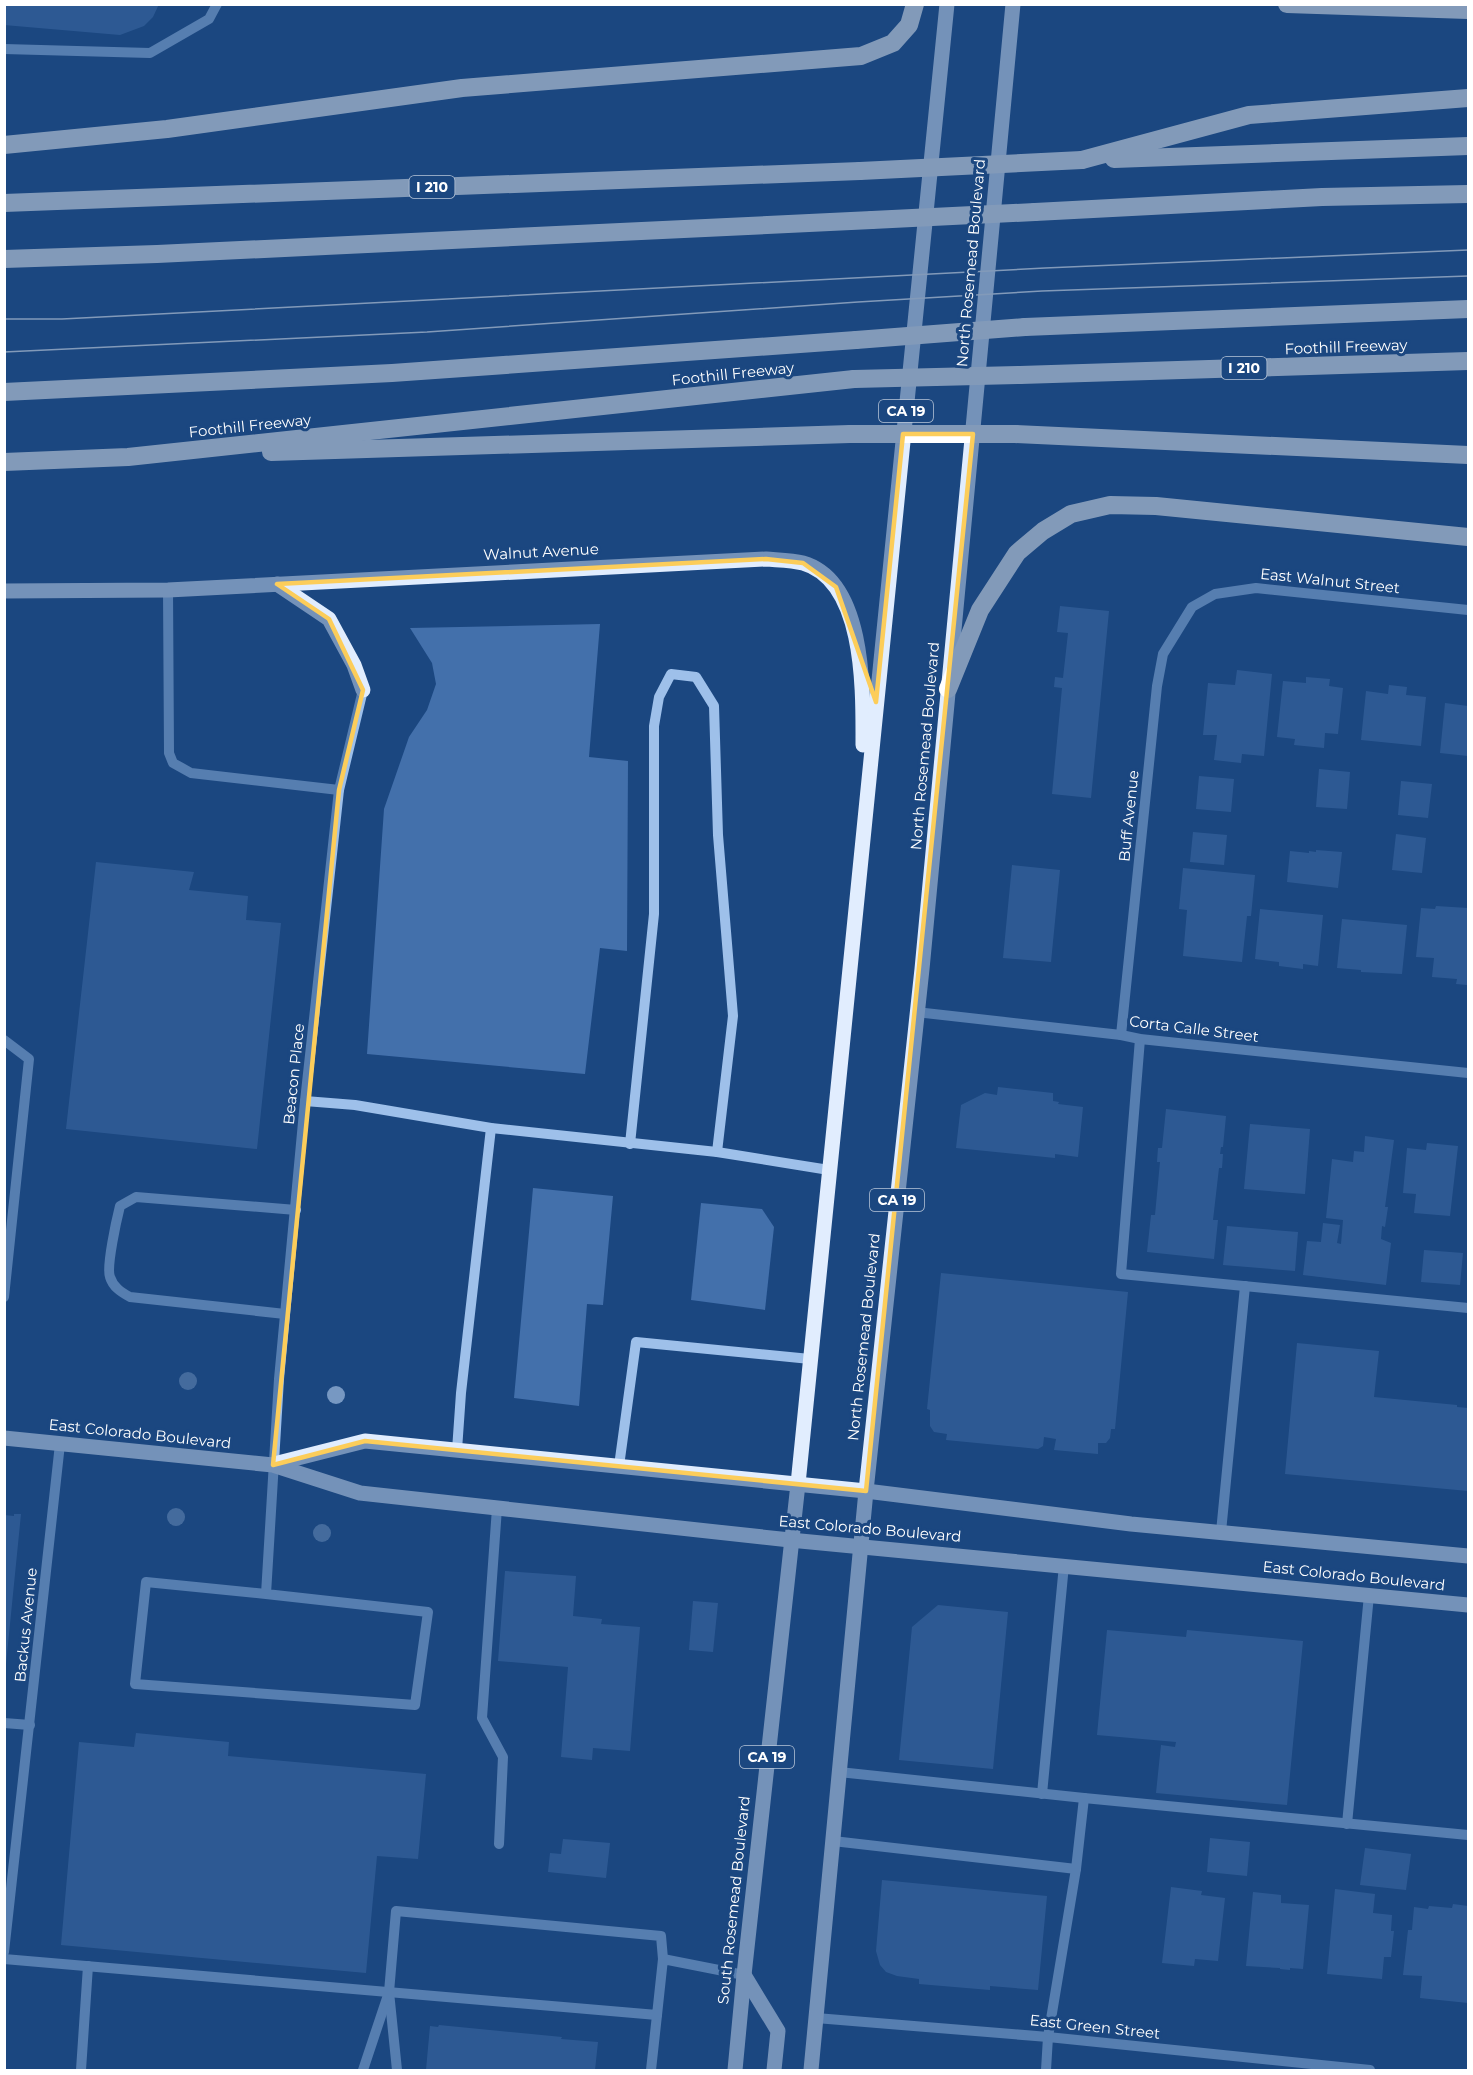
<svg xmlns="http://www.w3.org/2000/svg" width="1473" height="2075" viewBox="0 0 1473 2075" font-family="Montserrat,sans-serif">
  <rect width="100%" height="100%" fill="#1b4780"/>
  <g fill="#4370ab">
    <path d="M 4,4 L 159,4 L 153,17 L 144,26 L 120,35 L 4,25 Z"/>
    <path d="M 1060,606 L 1109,611 L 1091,798 L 1052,794 L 1062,688 L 1054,687 L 1055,677 L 1063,678 L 1068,633 L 1057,632 Z"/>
    <path d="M 600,624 L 589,757 L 628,761 L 627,951 L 600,948 L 585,1074 L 367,1054 L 384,809 L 409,737 L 427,710 L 436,684 L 432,663 L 410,628 Z"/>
    <path d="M 1237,670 L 1272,674 L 1264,756 L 1242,754 L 1241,763 L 1214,760 L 1217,735 L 1203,735 L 1208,683 L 1235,685 Z"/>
    <path d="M 1306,677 L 1330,679 L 1329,686 L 1343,688 L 1338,734 L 1325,733 L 1324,748 L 1294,745 L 1295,739 L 1277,737 L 1283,681 L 1306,683 Z"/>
    <path d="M 1389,685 L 1407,687 L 1406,695 L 1426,697 L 1421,746 L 1361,740 L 1366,691 L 1388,694 Z"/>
    <path d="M 1445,703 L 1468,706 L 1468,756 L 1440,753 Z"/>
    <path d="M 1319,769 L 1350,772 L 1347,809 L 1316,807 Z"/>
    <path d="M 1199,776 L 1234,779 L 1231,812 L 1196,809 Z"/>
    <path d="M 1401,781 L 1432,784 L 1428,818 L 1398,815 Z"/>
    <path d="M 1193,832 L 1227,835 L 1224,865 L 1190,862 Z"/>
    <path d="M 1396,834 L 1426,838 L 1422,873 L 1392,870 Z"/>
    <path d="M 1316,850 L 1342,852 L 1338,888 L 1287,882 L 1290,851 L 1309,853 L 1309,851 L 1316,852 Z"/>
    <path d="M 96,862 L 194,872 L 189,890 L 248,896 L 246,920 L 281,923 L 257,1149 L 66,1129 Z"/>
    <path d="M 1012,865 L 1060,870 L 1051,962 L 1003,958 Z"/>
    <path d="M 1183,868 L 1255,875 L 1251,916 L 1247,916 L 1242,962 L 1183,956 L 1187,910 L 1179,909 Z"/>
    <path d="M 1436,906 L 1468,908 L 1468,980 L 1467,985 L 1456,984 L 1457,979 L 1432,977 L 1434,958 L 1416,957 L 1421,908 L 1435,909 Z"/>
    <path d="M 1260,909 L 1323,915 L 1318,966 L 1303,964 L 1303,969 L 1279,966 L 1279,962 L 1255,959 Z"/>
    <path d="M 1342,919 L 1407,925 L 1402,974 L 1361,972 L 1361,970 L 1337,968 Z"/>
    <path d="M 998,1087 L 1053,1093 L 1053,1101 L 1059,1102 L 1058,1104 L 1083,1107 L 1078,1157 L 1055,1154 L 1055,1158 L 956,1148 L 961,1105 L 985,1093 L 997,1095 Z"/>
    <path d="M 1166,1109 L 1226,1116 L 1223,1147 L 1221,1147 L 1220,1154 L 1223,1154 L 1222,1168 L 1219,1168 L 1213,1220 L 1218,1220 L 1214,1259 L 1147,1252 L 1151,1215 L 1155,1215 L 1160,1162 L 1157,1162 L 1158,1148 L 1162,1148 Z"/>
    <path d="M 1250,1124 L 1310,1129 L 1305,1194 L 1244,1189 Z"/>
    <path d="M 1365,1136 L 1394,1140 L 1385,1207 L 1388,1207 L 1385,1227 L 1382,1226 L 1381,1239 L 1391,1243 L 1386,1285 L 1303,1275 L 1307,1241 L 1321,1242 L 1323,1223 L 1340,1225 L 1337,1243 L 1341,1244 L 1343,1220 L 1326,1218 L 1332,1159 L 1353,1162 L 1354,1151 L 1364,1152 Z"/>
    <path d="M 1427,1143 L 1458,1146 L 1450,1216 L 1414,1213 L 1416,1194 L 1403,1193 L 1407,1148 L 1426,1150 Z"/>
    <path d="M 533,1188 L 613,1196 L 603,1305 L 587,1304 L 579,1406 L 514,1398 Z"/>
    <path d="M 701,1203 L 762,1209 L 774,1227 L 765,1310 L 691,1300 Z"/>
    <path d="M 1227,1226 L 1298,1232 L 1295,1271 L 1223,1265 Z"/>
    <path d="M 1424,1250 L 1463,1253 L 1460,1285 L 1421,1282 Z"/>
    <path d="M 941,1273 L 1128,1292 L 1115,1429 L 1111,1429 L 1110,1438 L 1106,1443 L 1098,1443 L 1098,1454 L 1054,1450 L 1056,1439 L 1044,1437 L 1043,1446 L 1038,1449 L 946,1440 L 947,1434 L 934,1432 L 930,1426 L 930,1410 L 927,1409 Z"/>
    <path d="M 1297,1343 L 1379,1351 L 1374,1397 L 1457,1405 L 1457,1407 L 1468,1408 L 1468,1491 L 1285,1474 Z"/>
    <path d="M 14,1514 L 21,1514 L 6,1664 L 4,1664 L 4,1515 L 14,1516 Z"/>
    <path d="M 505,1571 L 576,1576 L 573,1616 L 602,1619 L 601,1624 L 640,1627 L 630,1751 L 593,1748 L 592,1760 L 561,1757 L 568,1667 L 498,1661 Z"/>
    <path d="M 693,1601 L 718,1603 L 713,1652 L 689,1650 Z"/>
    <path d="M 938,1605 L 1008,1612 L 993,1769 L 899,1760 L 912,1627 Z"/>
    <path d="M 1107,1630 L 1186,1637 L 1187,1630 L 1303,1641 L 1287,1805 L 1156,1793 L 1161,1745 L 1175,1747 L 1176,1742 L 1097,1735 Z"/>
    <path d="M 136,1733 L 229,1742 L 228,1756 L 426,1774 L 418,1859 L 377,1856 L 366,1973 L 61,1945 L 79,1742 L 134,1747 Z"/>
    <path d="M 1210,1838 L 1250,1842 L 1247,1876 L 1207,1872 Z"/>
    <path d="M 563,1839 L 610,1843 L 606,1878 L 548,1872 L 550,1853 L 561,1854 Z"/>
    <path d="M 1365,1848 L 1411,1854 L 1406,1890 L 1360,1885 Z"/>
    <path d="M 882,1880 L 1047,1896 L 1038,1990 L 990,1986 L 990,1990 L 919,1984 L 919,1979 L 897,1976 L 886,1972 L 880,1965 L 876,1951 Z"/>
    <path d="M 1171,1887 L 1202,1891 L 1201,1895 L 1225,1898 L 1218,1961 L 1195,1959 L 1194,1966 L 1162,1963 Z"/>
    <path d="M 1335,1889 L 1375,1894 L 1373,1913 L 1392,1915 L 1391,1931 L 1394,1931 L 1391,1957 L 1384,1957 L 1382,1979 L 1327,1974 Z"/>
    <path d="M 1253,1892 L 1281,1895 L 1281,1903 L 1309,1905 L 1303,1969 L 1290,1968 L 1290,1970 L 1280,1969 L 1280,1968 L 1246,1966 Z"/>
    <path d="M 1453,1904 L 1468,1906 L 1468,2003 L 1420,1998 L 1422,1976 L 1403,1975 L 1408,1930 L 1412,1930 L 1414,1907 L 1428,1909 L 1429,1906 L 1452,1908 Z"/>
    <path d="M 439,2025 L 562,2037 L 561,2039 L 598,2042 L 595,2070 L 426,2070 L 430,2026 L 438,2027 Z"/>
  </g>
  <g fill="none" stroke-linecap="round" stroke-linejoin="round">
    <g stroke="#9ec0ea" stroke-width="10">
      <path d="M 4,49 L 150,53 L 209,19 L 217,4"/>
      <path d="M 168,590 L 169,753 L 173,763 L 191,773 L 339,790"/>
      <path d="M 916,1012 L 1121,1035 L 1140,1039 L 1468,1073"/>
      <path d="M 1121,1035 L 1157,686 L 1163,654 L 1192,607 L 1215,594 L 1256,588 L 1468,610"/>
      <path d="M 1140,1039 L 1121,1274 L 1468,1308"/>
      <path d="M 4,1040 L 29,1059 L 4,1297"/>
      <path d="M 305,1101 L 355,1105 L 491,1128 L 717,1152 L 829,1170"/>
      <path d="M 630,1144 L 654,914 L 654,726 L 659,697 L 671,674 L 696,677 L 714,706 L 718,835 L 733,1016 L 717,1152"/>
      <path d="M 285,1314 L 130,1297 C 121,1292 113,1287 110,1277 C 106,1267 117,1218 120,1206 L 136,1197 L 296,1210"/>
      <path d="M 457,1450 L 461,1393 L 491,1128"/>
      <path d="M 619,1466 L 636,1342 L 810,1359"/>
      <path d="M 497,1508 L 482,1718 L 503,1757 L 499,1844"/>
      <path d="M 1221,1532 L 1245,1286"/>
      <path d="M 266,1594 L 146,1582 L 135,1684 L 415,1705 L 428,1612 L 266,1594 L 279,1379 L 305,1101 L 339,790 L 363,690"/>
      <path d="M 4,1723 L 30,1725"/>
      <path d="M 839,1772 L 1084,1798 L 1468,1835"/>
      <path d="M 1042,1794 L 1064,1565"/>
      <path d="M 1347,1824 L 1369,1595"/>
      <path d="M 833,1841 L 1076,1869"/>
      <path d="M 4,1952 L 60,1444"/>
      <path d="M 4,1959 L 657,2015 L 663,1959 L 744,1975"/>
      <path d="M 816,2018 L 1048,2037 L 1370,2070"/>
      <path d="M 81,2070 L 88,1966"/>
      <path d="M 363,2070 L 388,1995"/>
      <path d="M 397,2070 L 389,1992 L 396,1911 L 661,1936 L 663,1959"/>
      <path d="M 651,2070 L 657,2015"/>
      <path d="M 1046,2070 L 1048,2037 L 1076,1869 L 1084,1798"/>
    </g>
    <g stroke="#e1edfe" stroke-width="15">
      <path d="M 277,584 L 329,619 L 354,665 L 363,690"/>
      <path d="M 4,591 L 168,590 L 766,559 C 778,560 792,560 803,563 C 866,581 863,693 863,745"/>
      <path d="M 4,1438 L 273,1465 L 360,1493 L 790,1540 L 1468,1605"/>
      <path d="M 274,1464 L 365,1441 L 866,1491 L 1131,1524 L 1468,1556"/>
      <path d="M 744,1975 L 778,2031 L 774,2070"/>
      <path d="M 735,2070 L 744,1975 L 798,1484 L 839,1078 L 947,4"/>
      <path d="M 811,2070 L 866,1491 L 922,969 L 1013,4"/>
    </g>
    <g stroke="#fff" stroke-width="18">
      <path d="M 1287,4 L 1468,10"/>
      <path d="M 4,145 L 167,129 L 462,88 L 861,56 L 893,43 L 909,25 L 915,4"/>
      <path d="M 1114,159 L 1468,146"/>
      <path d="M 1082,160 L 1249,115 L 1468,98"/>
      <path d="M 4,203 L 860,171"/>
      <path d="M 1035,212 L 1322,197 L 1468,194"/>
      <path d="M 4,259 L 157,254 L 872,220"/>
      <path d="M 1025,327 L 1468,309"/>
      <path d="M 1020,375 L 1468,361"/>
      <path d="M 4,392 L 392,373 L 856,340"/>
      <path d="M 1015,434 L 1468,455"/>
      <path d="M 271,452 L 850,434"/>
      <path d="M 4,462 L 128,457 L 854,379"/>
      <path d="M 948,689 L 980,610 L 1017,553 L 1043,531 L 1071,514 L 1110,505 L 1156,506 L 1468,537"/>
    </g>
    <g stroke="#fff" stroke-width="1.5">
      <path d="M 4,319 L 62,319 L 1045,268 L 1468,250"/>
      <path d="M 4,352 L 427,332 L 858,302 L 1042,291 L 1468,276"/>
    </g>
    <g stroke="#fff" stroke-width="18">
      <path d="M 860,171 L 1082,160"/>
      <path d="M 872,220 L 1035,212"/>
      <path d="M 856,340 L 1025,327"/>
      <path d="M 854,379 L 1020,375"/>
      <path d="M 850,434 L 1015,434"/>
    </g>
  </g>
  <g fill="#7798c2">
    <circle cx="188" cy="1381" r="9"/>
    <circle cx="336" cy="1395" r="9"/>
    <circle cx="176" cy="1517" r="9"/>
    <circle cx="322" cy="1533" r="9"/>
  </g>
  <path d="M0 0H1473V2075H0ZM 903,434 L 973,434 L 866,1491 L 365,1441 L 273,1465 L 339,790 L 363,690 L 329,619 L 277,584 L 766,559 L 803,563 L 836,587 L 876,702 Z" fill="#1b4780" fill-opacity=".55" fill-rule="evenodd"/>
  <path fill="none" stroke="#fccd5a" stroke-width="4.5" stroke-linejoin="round" d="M 903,434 L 973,434 L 866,1491 L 365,1441 L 273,1465 L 339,790 L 363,690 L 329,619 L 277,584 L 766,559 L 803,563 L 836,587 L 876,702 Z"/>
  <g text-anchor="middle" stroke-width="6" stroke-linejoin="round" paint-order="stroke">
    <g fill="#1b4780" stroke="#bbc8d9" stroke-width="1.5">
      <rect x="409.5" y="176" width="45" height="22" rx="4.5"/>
      <rect x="1221.5" y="357" width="45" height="22" rx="4.5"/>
      <rect x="879" y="400" width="54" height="22" rx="4.5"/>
      <rect x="870" y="1189" width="54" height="22" rx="4.5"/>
      <rect x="740" y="1746" width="54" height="22" rx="4.5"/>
    </g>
    <g font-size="14" font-weight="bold" fill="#fff">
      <text x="432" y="192">I 210</text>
      <text x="1244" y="373">I 210</text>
      <text x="906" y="416">CA 19</text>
      <text x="897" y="1205">CA 19</text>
      <text x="767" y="1762">CA 19</text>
    </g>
    <g font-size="15" fill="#fff" stroke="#1b4780">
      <text transform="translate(971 263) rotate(-85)" y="5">North Rosemead Boulevard</text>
      <text transform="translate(1346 347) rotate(-2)" y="5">Foothill Freeway</text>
      <text transform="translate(733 374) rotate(-6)" y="5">Foothill Freeway</text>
      <text transform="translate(250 426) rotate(-6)" y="5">Foothill Freeway</text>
      <text transform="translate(541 552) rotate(-3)" y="5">Walnut Avenue</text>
      <text transform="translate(1330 581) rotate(6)" y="5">East Walnut Street</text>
      <text transform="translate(925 746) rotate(-85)" y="5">North Rosemead Boulevard</text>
      <text transform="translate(1129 816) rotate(-84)" y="5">Buff Avenue</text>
      <text transform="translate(1194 1029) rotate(7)" y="5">Corta Calle Street</text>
      <text transform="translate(294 1074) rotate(-84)" y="5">Beacon Place</text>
      <text transform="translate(864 1337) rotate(-84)" y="5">North Rosemead Boulevard</text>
      <text transform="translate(140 1434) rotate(6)" y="5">East Colorado Boulevard</text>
      <text transform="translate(870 1529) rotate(5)" y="5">East Colorado Boulevard</text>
      <text transform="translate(1354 1576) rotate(6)" y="5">East Colorado Boulevard</text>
      <text transform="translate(26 1625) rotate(-84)" y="5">Backus Avenue</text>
      <text transform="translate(734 1900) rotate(-84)" y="5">South Rosemead Boulevard</text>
      <text transform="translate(1095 2027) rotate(6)" y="5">East Green Street</text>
    </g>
  </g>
  <rect width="1473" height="2075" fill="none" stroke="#ffffff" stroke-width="12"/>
</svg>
